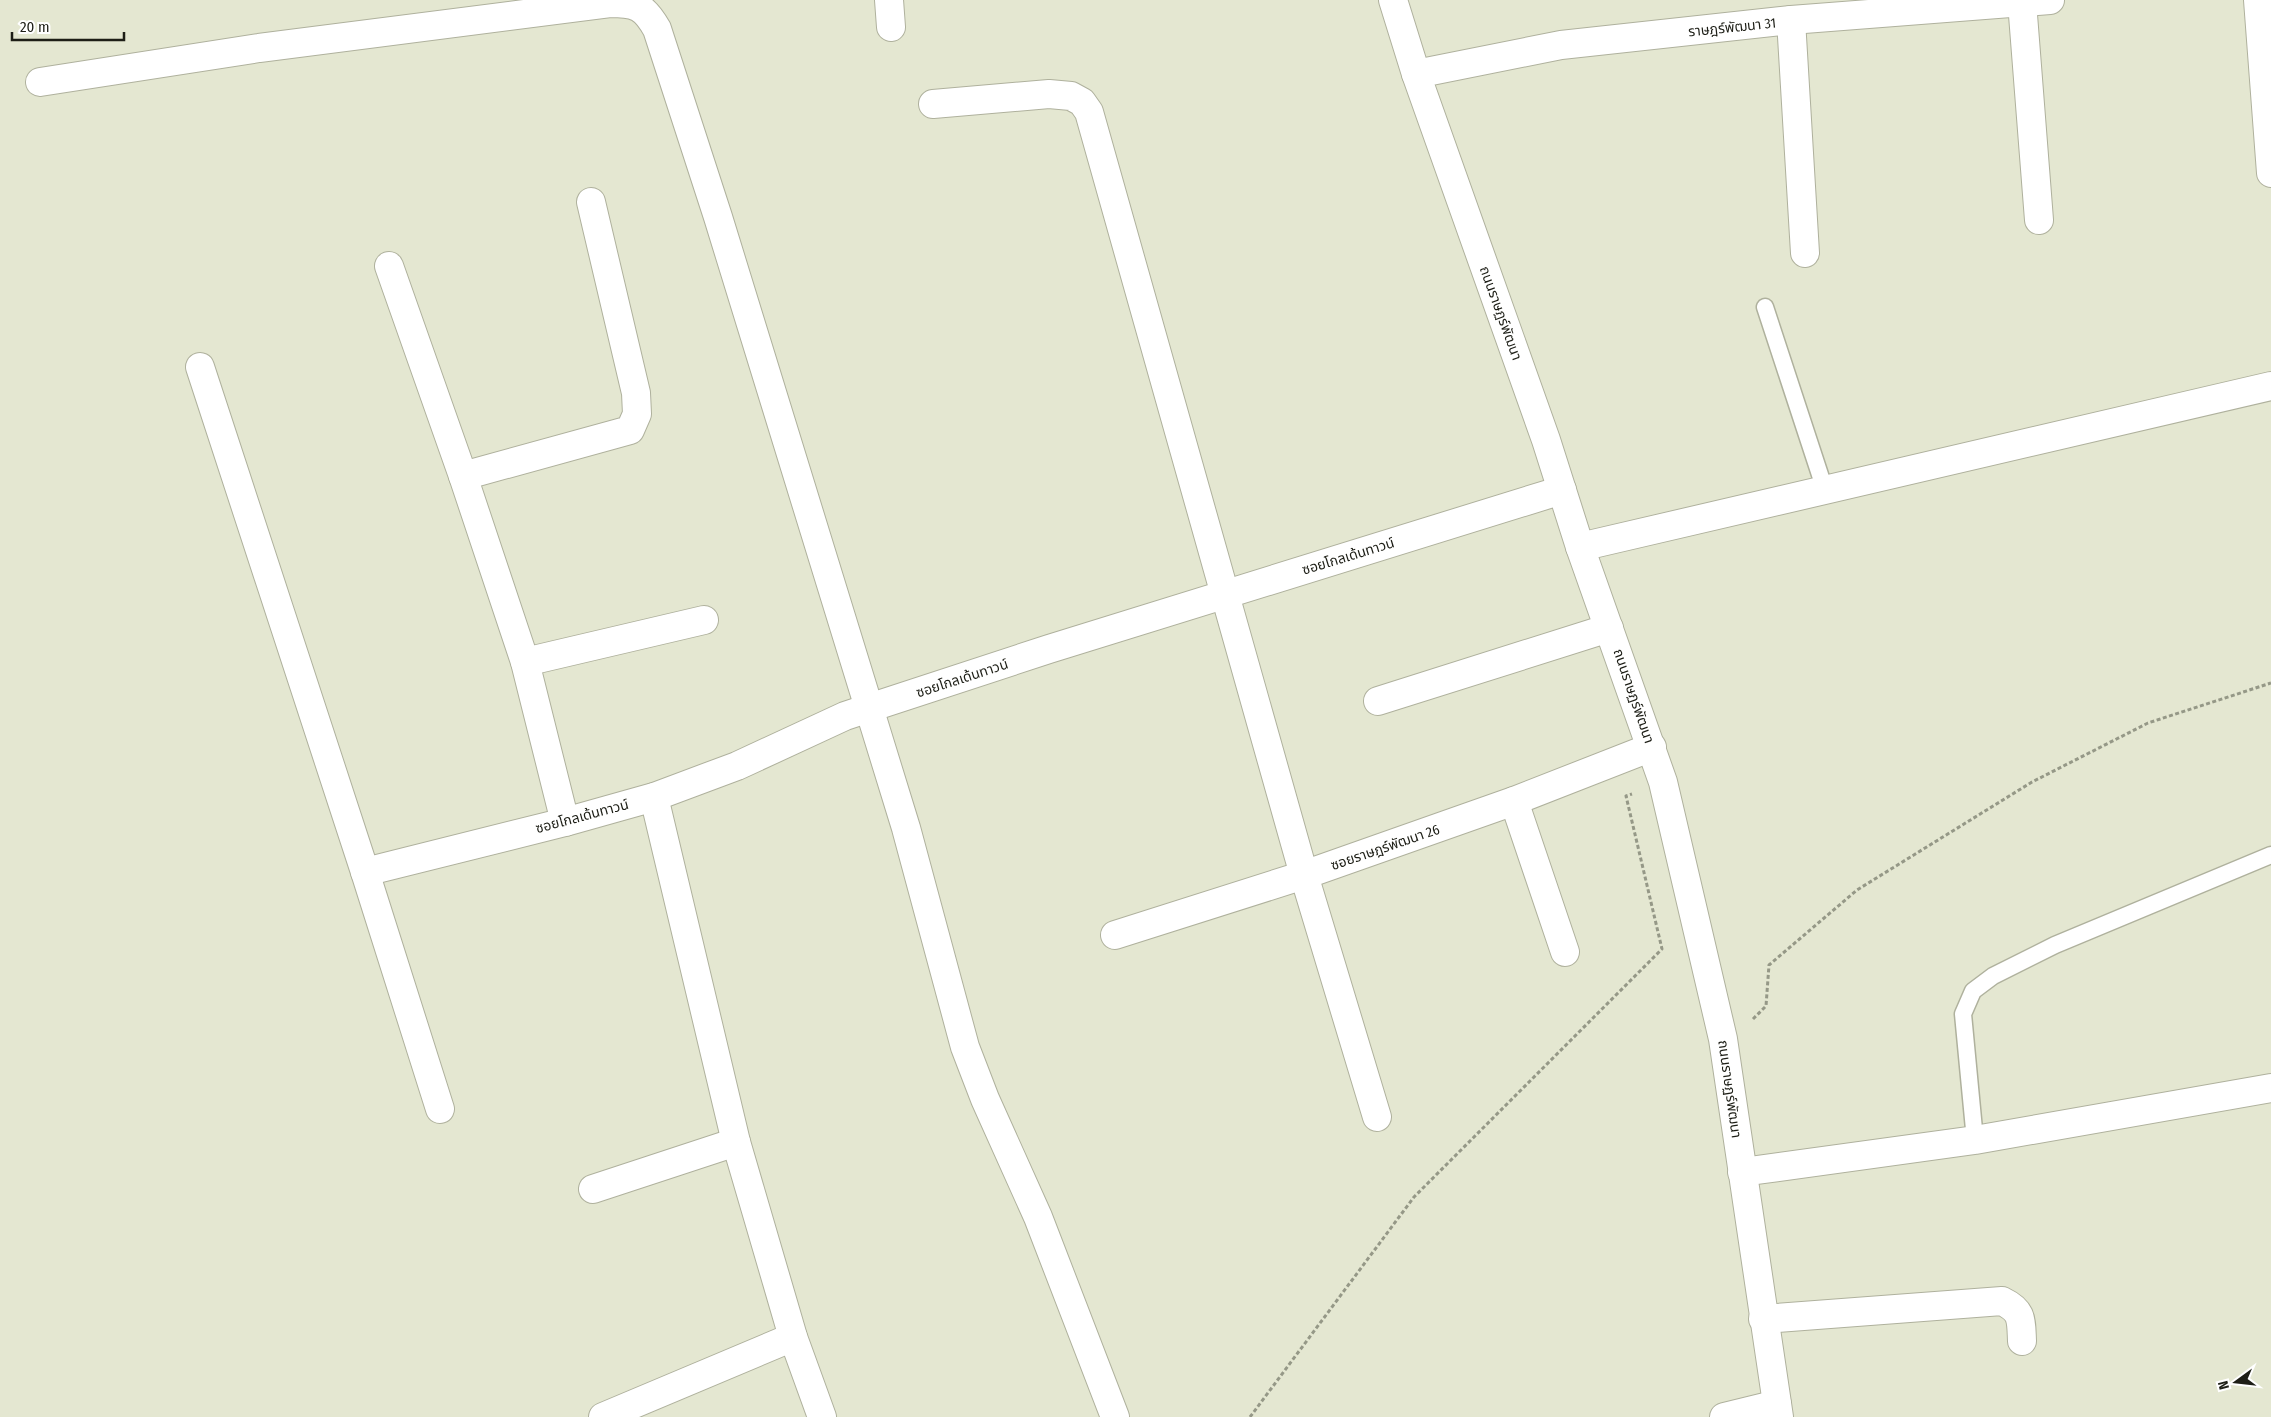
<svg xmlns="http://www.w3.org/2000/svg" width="2271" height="1417" viewBox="0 0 2271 1417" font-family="'Fira Sans Condensed','Noto Sans Thai',sans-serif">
  <rect width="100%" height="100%" fill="#e4e7d1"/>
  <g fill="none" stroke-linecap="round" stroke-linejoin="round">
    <defs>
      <g id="lane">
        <path d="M 1765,307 L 1825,490"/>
        <path d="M 1975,1140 L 1963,1014 L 1973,991 L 1993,976 L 2055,945 L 2271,855"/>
      </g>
      <g id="street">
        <path d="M 889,0 L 891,27"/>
        <path d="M 2258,0 L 2271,173"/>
        <path d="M 2022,2 L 2039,220"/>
        <path d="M 1791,20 L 1805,253"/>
        <path d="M 1416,74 L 1561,45 L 1791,20 L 2050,0"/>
        <path d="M 40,82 L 259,48 L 610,3 C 636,3 644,6 657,29 L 718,217 L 906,828 L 965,1047 L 985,1099 L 1038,1217 L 1115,1417"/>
        <path d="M 933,104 L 1049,94 L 1071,96 L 1082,102 L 1089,112 L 1304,875 L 1377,1117"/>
        <path d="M 389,266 L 463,476 L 525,662 L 565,822"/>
        <path d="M 200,367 L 365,872 L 440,1109"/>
        <path d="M 463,476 L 630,430 L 637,414 L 636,393 L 591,202"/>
        <path d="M 1580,547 L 2271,386"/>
        <path d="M 525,662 L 704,620"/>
        <path d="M 1378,701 L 1609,628"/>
        <path d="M 654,797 L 736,1142 L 793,1337 L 822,1417"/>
        <path d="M 1514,801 L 1565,952"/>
        <path d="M 365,872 L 565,822 L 654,797 L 737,766 L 845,716 L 869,708 L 1049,649 L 1562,490"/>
        <path d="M 1115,935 L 1304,875 L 1514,801 L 1652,747"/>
        <path d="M 1742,1172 L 1975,1140 L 2271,1088"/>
        <path d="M 593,1189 L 736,1142"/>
        <path d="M 1763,1319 L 2002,1301 C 2023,1311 2021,1320 2022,1341"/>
        <path d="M 603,1417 L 793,1337"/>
        <path d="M 1724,1417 L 1777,1404"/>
      </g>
      <path id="secondary" d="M 1393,0 L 1416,74 L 1546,440 L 1580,547 L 1663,782 L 1723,1039 L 1779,1417"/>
    </defs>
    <use href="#lane" stroke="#afb19d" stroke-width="19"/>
    <use href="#street" stroke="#afb19d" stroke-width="30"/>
    <use href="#secondary" stroke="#afb19d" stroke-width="30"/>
    <g stroke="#959887" stroke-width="3" stroke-dasharray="4 2.5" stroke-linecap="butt">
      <path d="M 1753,1019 L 1766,1006 L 1769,965 L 1857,890 L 2032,782 L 2148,723 L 2271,683"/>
      <path d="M 1250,1417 L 1414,1197 L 1662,949 L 1626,796 L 1632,794"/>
    </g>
    <use href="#lane" stroke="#fff" stroke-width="16"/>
    <use href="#street" stroke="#fff" stroke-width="28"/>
    <use href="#secondary" stroke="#fff" stroke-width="28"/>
  </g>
  <g text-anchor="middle" stroke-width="4" stroke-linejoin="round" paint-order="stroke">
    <g font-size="14" fill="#1d1e16" stroke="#fff">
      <text transform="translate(1732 27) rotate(-6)" y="5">ราษฎร์พัฒนา 31</text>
      <text transform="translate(1501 313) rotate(70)" y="5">ถนนราษฏร์พัฒนา</text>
      <text transform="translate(1348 556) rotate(-17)" y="5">ซอยโกลเด้นทาวน์</text>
      <text transform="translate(962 678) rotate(-18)" y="5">ซอยโกลเด้นทาวน์</text>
      <text transform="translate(1634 696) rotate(71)" y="5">ถนนราษฏร์พัฒนา</text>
      <text transform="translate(582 816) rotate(-15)" y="5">ซอยโกลเด้นทาวน์</text>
      <text transform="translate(1385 847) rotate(-19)" y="5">ซอยราษฎร์พัฒนา 26</text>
      <text transform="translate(1730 1089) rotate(82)" y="5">ถนนราษฏร์พัฒนา</text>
    </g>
  </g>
  <g transform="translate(2236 1382) rotate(255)" stroke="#ffffff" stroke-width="4" paint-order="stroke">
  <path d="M0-4L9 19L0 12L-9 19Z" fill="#1d1e16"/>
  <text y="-8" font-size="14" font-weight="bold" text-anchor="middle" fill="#1d1e16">N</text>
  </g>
  <path d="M12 32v8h112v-8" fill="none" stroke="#1d1e16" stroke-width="2.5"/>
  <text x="20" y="32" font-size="15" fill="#1d1e16" stroke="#ffffff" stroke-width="4" paint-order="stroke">20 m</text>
</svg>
